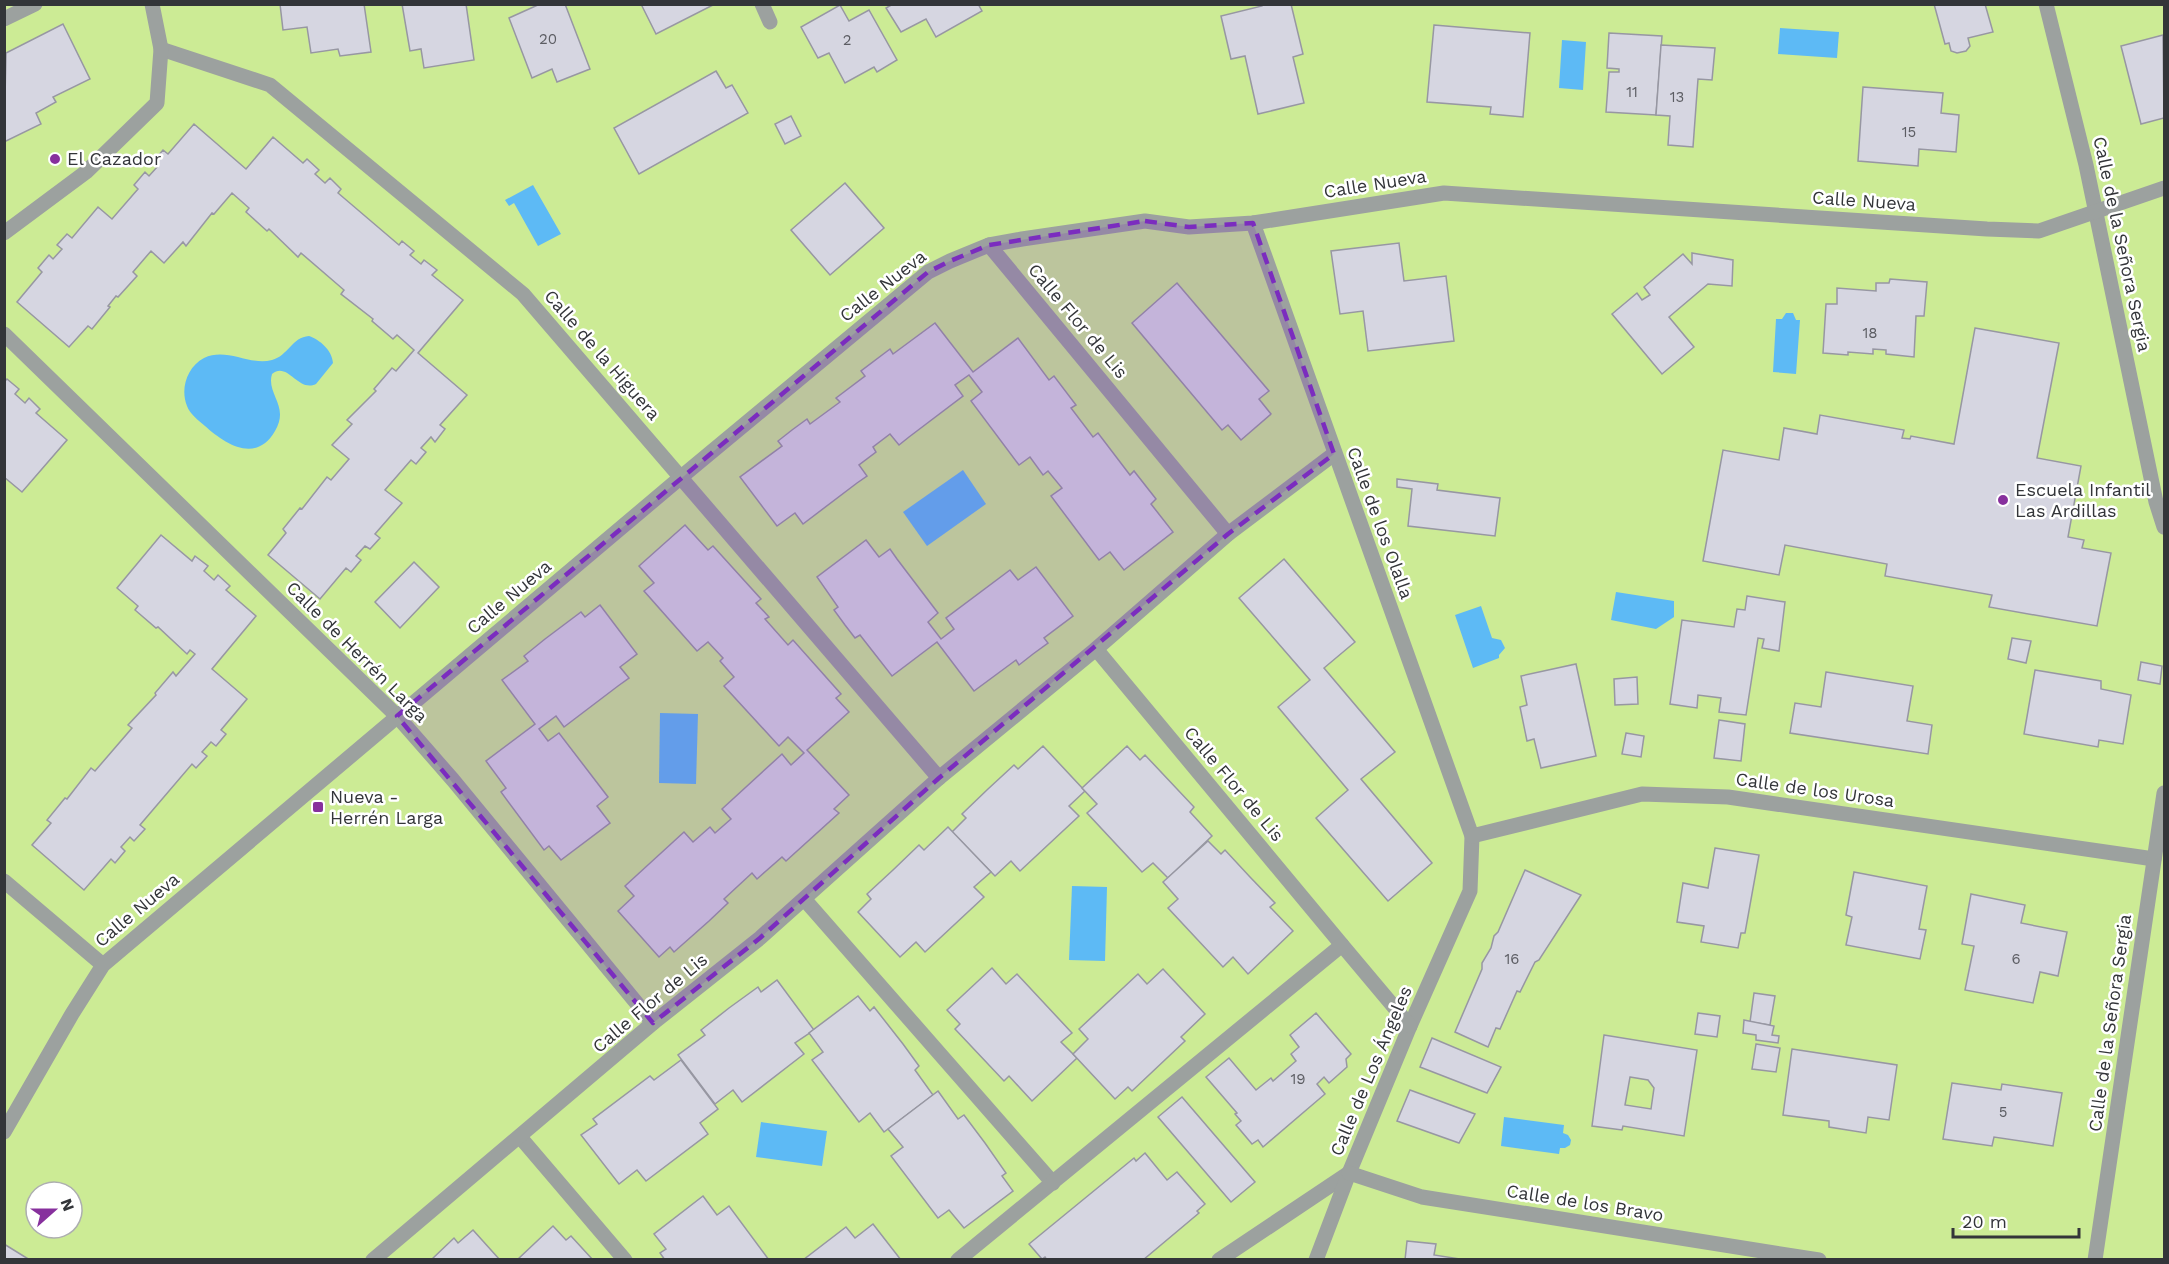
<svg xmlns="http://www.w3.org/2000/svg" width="2169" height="1264" viewBox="0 0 2169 1264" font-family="'Work Sans',sans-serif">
  <rect width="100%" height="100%" fill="#fafbfd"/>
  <path fill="#cceb95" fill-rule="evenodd" d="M 5,5 L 2164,5 L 2164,1259 L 5,1260 ZM 36,1192 L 72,1192 L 72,1228 L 36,1228 Z"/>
  <g fill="#5dbaf5">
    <path d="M 1780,28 L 1839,32 L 1837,58 L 1778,54 Z"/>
    <path d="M 1562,40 L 1586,42 L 1583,90 L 1559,88 Z"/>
    <path d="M 533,185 L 561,234 L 538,246 L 514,203 L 509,206 L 505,200 Z"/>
    <path d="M 1786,313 L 1793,313 L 1796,320 L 1800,320 L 1796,374 L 1773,372 L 1776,319 L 1782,319 Z"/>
    <path d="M 309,336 C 320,340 332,350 333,363 L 316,384 C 298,393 288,361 272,374 C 266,394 290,406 275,431 C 256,464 225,444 205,426 C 198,420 190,414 187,406 C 180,389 187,367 204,358 C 227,347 249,366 272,360 C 288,356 292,337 309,336 Z"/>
    <path d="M 963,470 L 986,504 L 927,546 L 903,512 Z"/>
    <path d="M 1616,592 L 1674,601 L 1674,617 L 1656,629 L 1611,620 Z"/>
    <path d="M 1481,606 L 1492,638 L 1501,640 L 1505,648 L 1499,655 L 1499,658 L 1473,668 L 1455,615 Z"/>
    <path d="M 660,713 L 698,714 L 696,784 L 659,783 Z"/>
    <path d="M 1072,886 L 1107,887 L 1105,961 L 1069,960 Z"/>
    <path d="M 1504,1117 L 1564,1125 L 1563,1133 L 1568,1135 L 1571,1140 L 1570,1145 L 1565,1148 L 1560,1148 L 1559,1154 L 1501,1146 Z"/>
    <path d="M 761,1122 L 827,1131 L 822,1166 L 756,1157 Z"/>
  </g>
  <g fill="#d6d6e1" stroke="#9797a2" stroke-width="1.5" fill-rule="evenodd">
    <path d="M 280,4 L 364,4 L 371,52 L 340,56 L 338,49 L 311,53 L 307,27 L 283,30 Z"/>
    <path d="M 402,4 L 466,4 L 474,60 L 424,68 L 421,49 L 410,51 Z"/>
    <path d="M 540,4 L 565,4 L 590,69 L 557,82 L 552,69 L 532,78 L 509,18 Z"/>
    <path d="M 641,4 L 713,4 L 713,5 L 656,34 Z"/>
    <path d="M 893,4 L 978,4 L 982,11 L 936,37 L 926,19 L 901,32 L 886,8 Z"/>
    <path d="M 1262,4 L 1291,4 L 1303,54 L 1293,57 L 1304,103 L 1258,114 L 1245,56 L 1231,59 L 1221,16 L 1262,6 Z"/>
    <path d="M 1934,4 L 1985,4 L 1993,32 L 1968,38 L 1970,46 L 1966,51 L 1957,53 L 1951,51 L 1949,43 L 1945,44 Z"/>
    <path d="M 840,5 L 849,21 L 869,10 L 897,60 L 877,72 L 874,67 L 845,83 L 829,53 L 818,58 L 801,27 Z"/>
    <path d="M 63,24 L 90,79 L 53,97 L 56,102 L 36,113 L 41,124 L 4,142 L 6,53 Z"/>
    <path d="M 1434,25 L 1530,33 L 1523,117 L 1490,114 L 1491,107 L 1427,102 Z"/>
    <path d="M 1609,33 L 1662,36 L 1656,115 L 1606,112 L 1609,72 L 1619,72 L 1619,69 L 1607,68 Z"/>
    <path d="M 2163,35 L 2164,118 L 2141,124 L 2121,46 Z"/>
    <path d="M 1661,45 L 1715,48 L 1712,80 L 1698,79 L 1693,147 L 1668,145 L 1670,116 L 1656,115 Z"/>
    <path d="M 716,71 L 726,88 L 732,85 L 748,113 L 639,174 L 614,128 Z"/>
    <path d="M 1863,87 L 1943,93 L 1941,113 L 1959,115 L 1956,152 L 1919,149 L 1918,166 L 1858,161 Z"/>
    <path d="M 791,116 L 801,136 L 785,144 L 775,124 Z"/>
    <path d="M 194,124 L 246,169 L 273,137 L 303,163 L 307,159 L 319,170 L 315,174 L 325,183 L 330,178 L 341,189 L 338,193 L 399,245 L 402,241 L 414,251 L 410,255 L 421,264 L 424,260 L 437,270 L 432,275 L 463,300 L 418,353 L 467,395 L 440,425 L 445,429 L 435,442 L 431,437 L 421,448 L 426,452 L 416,464 L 411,460 L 385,490 L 402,503 L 375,534 L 380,538 L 370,549 L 365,546 L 356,556 L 361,560 L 351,572 L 346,568 L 320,599 L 268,555 L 286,533 L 283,529 L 300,508 L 302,509 L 327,477 L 331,480 L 349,459 L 332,445 L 352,424 L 347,420 L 376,391 L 374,389 L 392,368 L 396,371 L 414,350 L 397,335 L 393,339 L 372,321 L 373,319 L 341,294 L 344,290 L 301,253 L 298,257 L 269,229 L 267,231 L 246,212 L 249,208 L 232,193 L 214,214 L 212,213 L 186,246 L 183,242 L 164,263 L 151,251 L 133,272 L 137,276 L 118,297 L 116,296 L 108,306 L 110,307 L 92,329 L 88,326 L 69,347 L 17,302 L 42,272 L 38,268 L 49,255 L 53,259 L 62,249 L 57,245 L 67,234 L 72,238 L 98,207 L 112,219 L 138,189 L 134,185 L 145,172 L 149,176 L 158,166 L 153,162 L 163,150 L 168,154 Z"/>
    <path d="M 845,183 L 884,228 L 830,275 L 791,230 Z"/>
    <path d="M 1399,243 L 1404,281 L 1446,276 L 1454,341 L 1368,351 L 1363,311 L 1340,314 L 1331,251 Z"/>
    <path d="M 1692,253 L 1733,260 L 1732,286 L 1708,284 L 1669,317 L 1694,347 L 1662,374 L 1612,314 L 1637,293 L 1642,300 L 1650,295 L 1644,287 L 1683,254 L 1692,264 Z"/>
    <path d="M 1890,279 L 1927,282 L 1924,316 L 1916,316 L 1914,357 L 1886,354 L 1886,350 L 1873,349 L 1873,354 L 1848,352 L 1848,355 L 1823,353 L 1826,304 L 1837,304 L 1837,288 L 1876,291 L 1876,283 L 1889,283 Z"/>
    <path d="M 1177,283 L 1269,391 L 1259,399 L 1271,414 L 1241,440 L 1228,425 L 1222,430 L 1132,323 Z"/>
    <path d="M 935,323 L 973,372 L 1018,338 L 1049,380 L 1054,376 L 1076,405 L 1071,408 L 1093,437 L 1098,433 L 1130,475 L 1134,471 L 1156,499 L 1151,504 L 1173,532 L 1124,570 L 1110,552 L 1099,560 L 1051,496 L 1062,488 L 1048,471 L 1043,475 L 1030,457 L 1019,465 L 971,401 L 982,392 L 969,375 L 955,385 L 963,396 L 909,437 L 899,445 L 890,434 L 873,447 L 876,452 L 859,465 L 867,476 L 857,483 L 803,524 L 795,513 L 777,526 L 740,477 L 782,446 L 778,441 L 792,430 L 807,419 L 810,424 L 840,402 L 836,398 L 865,376 L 861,371 L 890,349 L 893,354 Z"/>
    <path d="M 1975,328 L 2059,343 L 2037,458 L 2081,466 L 2068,537 L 2084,540 L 2082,548 L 2111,553 L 2097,626 L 1989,607 L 1992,595 L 1885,576 L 1887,564 L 1785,545 L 1779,575 L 1703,561 L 1723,450 L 1779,460 L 1784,428 L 1817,434 L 1820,415 L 1904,430 L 1902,438 L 1910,439 L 1911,436 L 1954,444 Z"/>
    <path d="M 7,379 L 19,389 L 15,394 L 25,403 L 29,398 L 40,409 L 36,413 L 67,440 L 22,492 L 4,477 L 4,382 Z"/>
    <path d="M 1397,479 L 1438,484 L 1437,490 L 1500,498 L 1495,536 L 1408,526 L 1412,489 L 1397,487 Z"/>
    <path d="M 685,525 L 708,550 L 713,546 L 761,599 L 756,603 L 769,617 L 765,619 L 788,645 L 793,640 L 841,694 L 836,698 L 849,712 L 807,750 L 849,795 L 834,809 L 839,813 L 786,861 L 782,857 L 757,879 L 752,873 L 724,899 L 728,903 L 709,921 L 674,952 L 670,947 L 659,957 L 618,911 L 634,896 L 625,886 L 684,832 L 693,842 L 710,827 L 715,833 L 731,819 L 722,809 L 782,754 L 791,765 L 804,753 L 788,737 L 779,746 L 724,686 L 734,677 L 720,661 L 723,658 L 708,642 L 697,651 L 644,591 L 654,583 L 639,566 Z"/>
    <path d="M 161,535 L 192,561 L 195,556 L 208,566 L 204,571 L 214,580 L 218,575 L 230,586 L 226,590 L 256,616 L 212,669 L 247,699 L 221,730 L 226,734 L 216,746 L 211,742 L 202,752 L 207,756 L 196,768 L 192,764 L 140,825 L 145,829 L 134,841 L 130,837 L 121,847 L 125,851 L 115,863 L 111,859 L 84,890 L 32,845 L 51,823 L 47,820 L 65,798 L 67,799 L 91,768 L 95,771 L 132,728 L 128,725 L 156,695 L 155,693 L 173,672 L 176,676 L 195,654 L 190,650 L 187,654 L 158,627 L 156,628 L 135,610 L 138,606 L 117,588 Z"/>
    <path d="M 866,540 L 879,557 L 890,549 L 897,559 L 938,613 L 928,622 L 941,639 L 954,629 L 946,618 L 1010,570 L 1018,580 L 1036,567 L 1073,616 L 1044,638 L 1048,643 L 1033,654 L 1019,665 L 1016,660 L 974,691 L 937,642 L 892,676 L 860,635 L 855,638 L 845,625 L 834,610 L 838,607 L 817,577 Z"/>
    <path d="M 1284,559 L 1355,642 L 1324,668 L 1395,752 L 1361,779 L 1432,863 L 1388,901 L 1316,818 L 1348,790 L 1278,707 L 1310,680 L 1239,598 Z"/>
    <path d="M 414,562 L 439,587 L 400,628 L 375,602 Z"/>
    <path d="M 1747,596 L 1785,602 L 1779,651 L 1762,648 L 1764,639 L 1758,638 L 1746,715 L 1719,712 L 1721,698 L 1698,695 L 1697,708 L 1670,704 L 1682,620 L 1734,627 L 1737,609 L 1745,610 Z"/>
    <path d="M 600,605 L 637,654 L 620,667 L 629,678 L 618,686 L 564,727 L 556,716 L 539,729 L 548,741 L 559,733 L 608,797 L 597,806 L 610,823 L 561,860 L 549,846 L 544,850 L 501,792 L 506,788 L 486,761 L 535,724 L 502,680 L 528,661 L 524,656 L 545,639 L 581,612 L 585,617 Z"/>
    <path d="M 2012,638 L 2031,641 L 2026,663 L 2008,659 Z"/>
    <path d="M 2141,662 L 2162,666 L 2160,684 L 2138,680 Z"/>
    <path d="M 1576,664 L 1596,756 L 1541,768 L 1534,739 L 1527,741 L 1520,707 L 1527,705 L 1521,676 Z"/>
    <path d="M 2035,670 L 2101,681 L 2101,689 L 2131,695 L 2123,744 L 2099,740 L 2098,747 L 2024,734 Z"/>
    <path d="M 1826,672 L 1913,686 L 1907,721 L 1932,725 L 1928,754 L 1790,733 L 1795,703 L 1821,707 Z"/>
    <path d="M 1637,677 L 1638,704 L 1615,705 L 1614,679 Z"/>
    <path d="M 1719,720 L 1745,724 L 1741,761 L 1714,758 Z"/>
    <path d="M 1626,733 L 1644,736 L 1641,757 L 1622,754 Z"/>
    <path d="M 1043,746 L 1085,791 L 1069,806 L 1079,816 L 1020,871 L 1011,861 L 995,876 L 952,832 L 966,818 L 962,814 L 988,789 L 1014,765 L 1018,769 Z"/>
    <path d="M 1127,746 L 1140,760 L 1145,755 L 1194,807 L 1190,812 L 1212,836 L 1168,878 L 1153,863 L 1142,872 L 1087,813 L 1097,804 L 1082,788 Z"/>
    <path d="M 948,827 L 991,872 L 974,887 L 984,897 L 925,952 L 916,942 L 900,957 L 858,912 L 871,899 L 867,894 L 893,870 L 919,845 L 924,850 Z"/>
    <path d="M 1208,841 L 1221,854 L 1225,850 L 1250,877 L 1275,903 L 1270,907 L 1293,931 L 1248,974 L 1233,957 L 1223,967 L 1168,908 L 1178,899 L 1163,882 Z"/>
    <path d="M 1715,848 L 1759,855 L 1745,933 L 1741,933 L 1738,948 L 1701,942 L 1704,926 L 1677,922 L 1683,883 L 1708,888 Z"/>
    <path d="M 1525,870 L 1581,895 L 1539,960 L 1535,962 L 1520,992 L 1517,991 L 1500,1029 L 1496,1028 L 1488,1047 L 1455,1032 L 1482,969 L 1482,963 L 1491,948 L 1494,936 L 1498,932 Z"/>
    <path d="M 1854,872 L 1927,886 L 1919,929 L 1926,930 L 1920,959 L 1846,945 L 1852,917 L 1846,915 Z"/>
    <path d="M 1971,894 L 2025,905 L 2021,923 L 2067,932 L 2058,976 L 2040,972 L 2033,1003 L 1965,990 L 1974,946 L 1962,944 Z"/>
    <path d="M 992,968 L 1006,984 L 1017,974 L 1072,1033 L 1061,1042 L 1077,1058 L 1032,1101 L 1009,1076 L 1004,1081 L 955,1029 L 960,1024 L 947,1010 Z"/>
    <path d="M 1163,969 L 1205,1014 L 1181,1037 L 1185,1041 L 1132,1091 L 1128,1087 L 1115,1099 L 1073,1054 L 1088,1039 L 1079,1029 L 1138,974 L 1147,984 Z"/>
    <path d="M 777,980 L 814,1030 L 795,1043 L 804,1054 L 742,1102 L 733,1090 L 715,1104 L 678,1055 L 705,1035 L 701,1030 L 729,1008 L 758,987 L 761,992 Z"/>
    <path d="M 1754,993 L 1775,996 L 1770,1025 L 1750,1022 Z"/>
    <path d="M 858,996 L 870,1011 L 874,1007 L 903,1044 L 919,1066 L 915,1070 L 933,1095 L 884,1132 L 870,1113 L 859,1122 L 812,1060 L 823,1052 L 809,1033 Z"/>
    <path d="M 1316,1013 L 1351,1054 L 1346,1059 L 1347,1067 L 1329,1083 L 1324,1077 L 1317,1084 L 1325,1094 L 1263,1147 L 1258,1140 L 1252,1144 L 1236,1125 L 1241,1121 L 1235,1114 L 1237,1113 L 1206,1077 L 1229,1058 L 1256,1090 L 1271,1078 L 1273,1081 L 1296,1061 L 1291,1054 L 1299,1047 L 1290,1035 Z"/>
    <path d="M 1698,1013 L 1720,1016 L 1717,1037 L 1695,1034 Z"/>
    <path d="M 1744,1020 L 1774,1026 L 1772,1035 L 1779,1036 L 1778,1043 L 1756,1040 L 1756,1035 L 1743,1033 Z"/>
    <path d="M 1604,1035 L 1697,1050 L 1684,1136 L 1623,1126 L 1622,1130 L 1592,1126 ZM 1630,1077 L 1648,1080 L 1654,1088 L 1651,1109 L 1625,1105 Z"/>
    <path d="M 1432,1038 L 1501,1067 L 1487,1093 L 1420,1067 Z"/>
    <path d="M 1756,1044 L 1780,1048 L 1776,1072 L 1752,1069 Z"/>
    <path d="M 1792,1049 L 1897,1065 L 1889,1120 L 1868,1117 L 1866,1133 L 1829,1127 L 1829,1121 L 1783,1115 Z"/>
    <path d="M 681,1060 L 718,1109 L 700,1123 L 708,1134 L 646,1181 L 637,1170 L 619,1184 L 581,1135 L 597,1124 L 593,1119 L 650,1076 L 654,1080 Z"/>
    <path d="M 1952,1083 L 2001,1090 L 2002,1084 L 2062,1093 L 2053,1146 L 1994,1137 L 1992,1146 L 1943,1139 Z"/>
    <path d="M 1410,1090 L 1475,1114 L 1459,1143 L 1397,1121 Z"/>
    <path d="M 938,1091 L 958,1119 L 964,1115 L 985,1143 L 1006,1173 L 1002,1176 L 1013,1191 L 964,1228 L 949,1210 L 938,1218 L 891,1156 L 903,1147 L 888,1129 Z"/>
    <path d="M 1182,1097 L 1255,1182 L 1231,1202 L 1158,1117 Z"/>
    <path d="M 1145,1153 L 1167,1180 L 1177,1172 L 1205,1204 L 1197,1211 L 1199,1213 L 1143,1260 L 1047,1260 L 1045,1257 L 1042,1259 L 1029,1244 L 1134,1158 L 1136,1161 Z"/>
    <path d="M 703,1196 L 717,1215 L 729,1206 L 769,1260 L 665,1260 L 660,1253 L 666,1249 L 654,1234 Z"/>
    <path d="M 873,1224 L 901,1260 L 803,1260 L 846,1227 L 855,1238 Z"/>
    <path d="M 553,1226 L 566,1240 L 571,1236 L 593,1260 L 517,1260 Z"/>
    <path d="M 473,1230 L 500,1260 L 431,1260 L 454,1238 L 458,1243 Z"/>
    <path d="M 1407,1241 L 1436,1244 L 1434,1255 L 1466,1260 L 1405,1260 Z"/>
    <path d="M 4,1244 L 30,1260 L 4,1260 Z"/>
  </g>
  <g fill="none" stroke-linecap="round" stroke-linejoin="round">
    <path stroke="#9ca19f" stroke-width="15" d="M 1219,1260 L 1349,1173"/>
    <g stroke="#9ca19f" stroke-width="15">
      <path d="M 762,4 L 770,22"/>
      <path d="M 2046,4 L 2086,165 L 2156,502 L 2164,527"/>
      <path d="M 4,19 L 35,4"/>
      <path d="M 161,49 L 270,85 L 523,294 L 939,778"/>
      <path d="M 1253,223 L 1472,836 L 1470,891 L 1410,1026 L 1349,1173 L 1316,1260"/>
      <path d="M 4,233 L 86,172 L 157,103 L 161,49 L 152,4"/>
      <path d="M 989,245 L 1228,534"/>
      <path d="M 4,334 L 397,716 L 453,780 L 653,1023"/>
      <path d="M 1096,649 L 1342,945"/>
      <path d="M 1472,836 L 1642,794 L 1728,797 L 2154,859"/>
      <path d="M 4,881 L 103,965"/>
      <path d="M 805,900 L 1053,1183"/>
      <path d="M 4,1132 L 72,1014 L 103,965 L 680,478 L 928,272 L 950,261 L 989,245 L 1022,239 L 1145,221 L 1189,227 L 1253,223 L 1444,193 L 1987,229 L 2039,231 L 2164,188"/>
      <path d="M 520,1137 L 625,1260"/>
      <path d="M 1349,1173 L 1422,1197 L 1819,1260"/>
      <path d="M 373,1260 L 653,1023 L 760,938 L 939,778 L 1096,649 L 1228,534 L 1334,454"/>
      <path d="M 958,1260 L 1342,945 L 1410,1026"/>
      <path d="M 2095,1260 L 2164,793"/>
    </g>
  </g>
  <path fill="#7b2cbf" fill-opacity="0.2" stroke="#7b2cbf" stroke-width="4.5" stroke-dasharray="12 8" stroke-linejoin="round" d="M 1145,221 L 1189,227 L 1253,223 L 1334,454 L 1228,534 L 939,778 L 760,938 L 653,1023 L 397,716 L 928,272 L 950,261 L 989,245 Z"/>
  <g fill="#87309d" stroke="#fff" stroke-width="2">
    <circle cx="55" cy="159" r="6"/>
    <circle cx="2003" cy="500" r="6"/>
    <rect x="312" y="801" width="12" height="12" rx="3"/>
  </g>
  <g text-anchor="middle" stroke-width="5" stroke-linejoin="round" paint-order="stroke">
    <g font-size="15" fill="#5c5d63">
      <text x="548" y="44">20</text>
      <text x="847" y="45">2</text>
      <text x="1632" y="97">11</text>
      <text x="1677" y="102">13</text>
      <text x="1909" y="137">15</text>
      <text x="1870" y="338">18</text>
      <text x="1512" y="964">16</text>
      <text x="2016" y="964">6</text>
      <text x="1298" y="1084">19</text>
      <text x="2003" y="1117">5</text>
    </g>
    <g font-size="18" fill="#333539" stroke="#fff" text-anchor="start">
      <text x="67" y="165">El Cazador</text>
      <text x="2015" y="496">Escuela Infantil<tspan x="2015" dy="21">Las Ardillas</tspan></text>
      <text x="330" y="803">Nueva -<tspan x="330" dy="21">Herrén Larga</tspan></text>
    </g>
    <g font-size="18" fill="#333539" stroke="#fff">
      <text transform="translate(1375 184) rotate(-9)" y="6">Calle Nueva</text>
      <text transform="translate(1864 201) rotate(4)" y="6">Calle Nueva</text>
      <text transform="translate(2122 244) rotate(78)" y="6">Calle de la Señora Sergia</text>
      <text transform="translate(883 286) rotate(-38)" y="6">Calle Nueva</text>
      <text transform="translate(1078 321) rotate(50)" y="6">Calle Flor de Lis</text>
      <text transform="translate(602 355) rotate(49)" y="6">Calle de la Higuera</text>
      <text transform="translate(1380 523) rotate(70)" y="6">Calle de los Olalla</text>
      <text transform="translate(509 597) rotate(-40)" y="6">Calle Nueva</text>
      <text transform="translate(357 652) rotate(45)" y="6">Calle de Herrén Larga</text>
      <text transform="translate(1234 784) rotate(50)" y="6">Calle Flor de Lis</text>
      <text transform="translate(1815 790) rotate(8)" y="6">Calle de los Urosa</text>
      <text transform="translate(137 910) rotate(-40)" y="6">Calle Nueva</text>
      <text transform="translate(650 1003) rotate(-40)" y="6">Calle Flor de Lis</text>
      <text transform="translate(2110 1023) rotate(-82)" y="6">Calle de la Señora Sergia</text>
      <text transform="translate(1371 1071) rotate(-67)" y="6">Calle de Los Ángeles</text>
      <text transform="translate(1585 1203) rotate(9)" y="6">Calle de los Bravo</text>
    </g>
  </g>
  <rect width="2169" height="1264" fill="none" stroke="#333539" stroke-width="12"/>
  <g transform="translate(54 1210) rotate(69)"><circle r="28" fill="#ffffff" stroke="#adaeb0" stroke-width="1.5"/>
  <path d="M0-4.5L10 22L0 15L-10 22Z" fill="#87309d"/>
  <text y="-9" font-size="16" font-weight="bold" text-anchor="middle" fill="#333539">N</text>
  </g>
  <path d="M1953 1228v9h126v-9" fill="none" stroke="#333539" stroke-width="3"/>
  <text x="1962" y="1228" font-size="18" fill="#333539" stroke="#ffffff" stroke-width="4.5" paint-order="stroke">20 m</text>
</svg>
